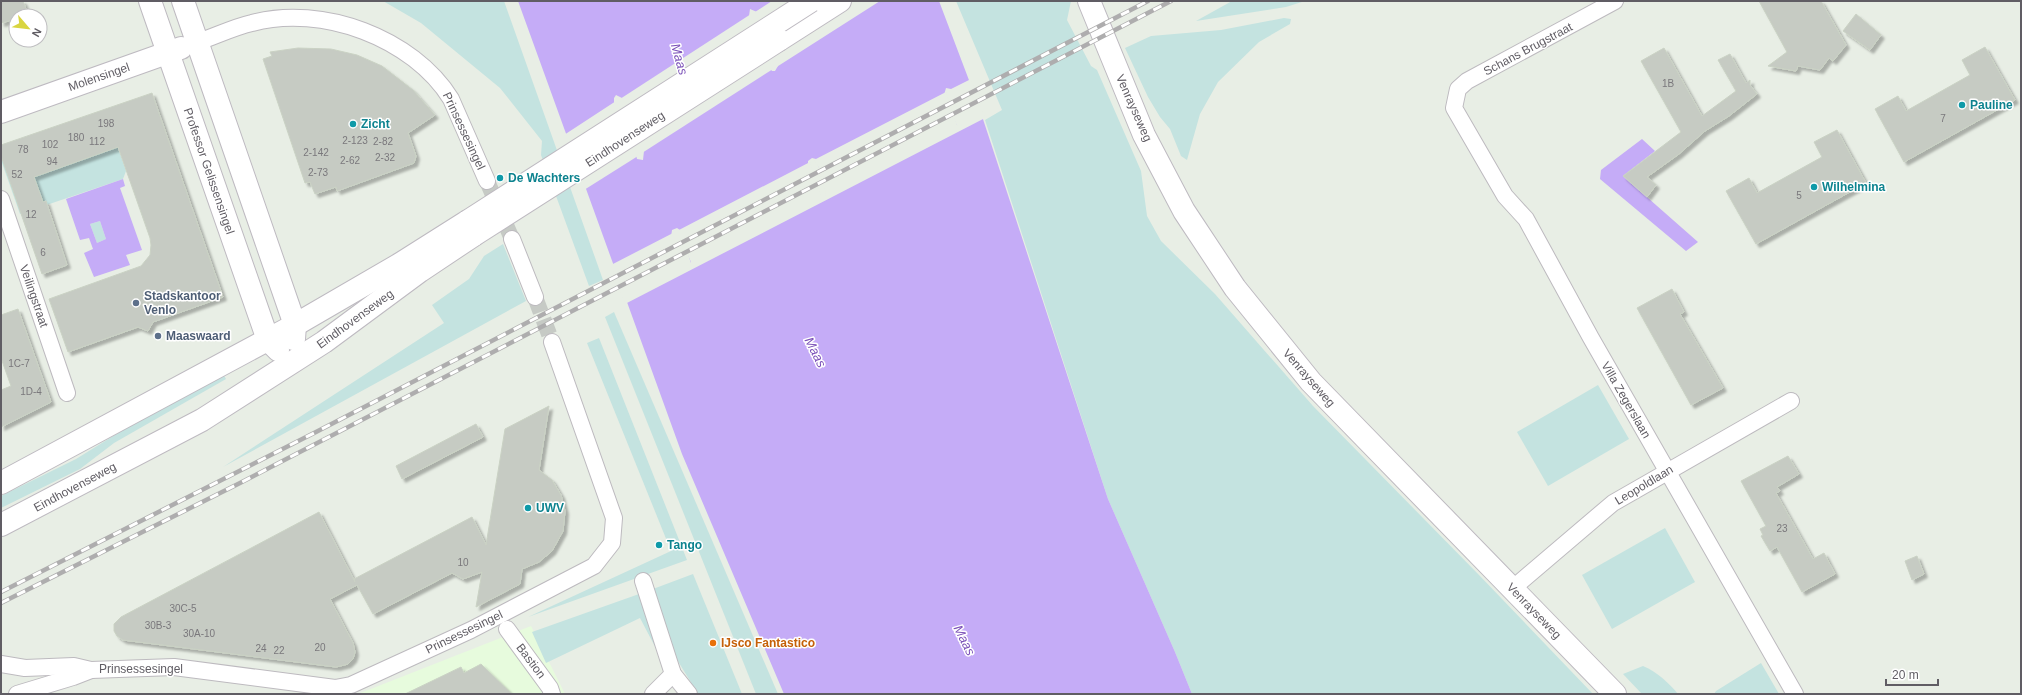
<svg xmlns="http://www.w3.org/2000/svg" width="2022" height="695" viewBox="0 0 2022 695" font-family="Helvetica,sans-serif">
  <defs>
    <filter id="shadow"><feDropShadow dx="3.5" dy="3.5" stdDeviation="1" flood-color="#0004"/></filter>
  </defs>
  <rect width="100%" height="100%" fill="#e8eee5"/>
  <path fill="#e7fbdd" d="M 531,626 L 565,694 L 358,694 Z"/>
  <g fill="#c4e3e0">
    <path d="M 383,1 L 504,1 L 603,280 L 589,286 L 541,155 L 542,141 L 500,88 L 421,23 Z"/>
    <path d="M 956,1 L 1071,1 L 1067,20 L 1091,66 L 1097,70 L 1141,171 L 1147,216 L 1161,241 L 1215,294 L 1313,406 L 1479,575 L 1593,694 L 1192,694 L 1175,652 L 1108,499 L 985,120 L 1002,110 Z"/>
    <path d="M 1232,1 L 1305,1 L 1286,7 L 1196,21 Z"/>
    <path d="M 1284,18 L 1291,19 L 1290,24 L 1259,42 L 1218,82 L 1200,114 L 1187,160 L 1181,156 L 1170,129 L 1160,117 L 1148,97 L 1125,48 L 1151,36 L 1221,30 Z"/>
    <path d="M 105,110 L 126,171 L 123,179 L 20,214 L 1,160 L 1,147 Z"/>
    <path d="M 100,221 L 106,239 L 97,243 L 90,224 Z"/>
    <path d="M 503,244 L 526,301 L 223,467 L 444,323 L 432,305 L 469,279 L 484,256 Z"/>
    <path d="M 614,312 L 778,694 L 756,694 L 605,317 Z"/>
    <path d="M 599,338 L 687,560 L 528,617 L 671,551 L 587,343 Z"/>
    <path d="M 223,374 L 226,379 L 114,443 L 80,469 L 1,508 L 1,496 L 76,459 L 157,409 Z"/>
    <path d="M 1598,385 L 1629,439 L 1548,486 L 1517,432 Z"/>
    <path d="M 1665,528 L 1695,582 L 1612,629 L 1582,575 Z"/>
    <path d="M 693,574 L 742,694 L 698,694 L 673,653 L 653,589 Z"/>
    <path d="M 639,594 L 661,658 L 640,618 L 546,663 L 532,632 Z"/>
    <path d="M 1761,663 L 1779,694 L 1714,694 L 1716,691 Z"/>
    <path d="M 1643,666 C 1656,671 1669,683 1678,694 L 1642,694 L 1623,674 Z"/>
  </g>
  <g fill="#c5acf7" fill-rule="evenodd">
    <path d="M 518,1 L 939,1 L 978,104 L 1108,499 L 1175,652 L 1192,694 L 784,694 L 682,454 ZM 750,9 L 757,12 L 778,66 L 775,71 L 772,71 L 769,67 L 749,16 ZM 946,88 L 951,89 L 966,125 L 958,128 L 944,95 ZM 616,95 L 622,98 L 644,151 L 643,160 L 637,159 L 636,155 L 614,103 L 614,98 ZM 812,158 L 816,159 L 828,195 L 821,198 L 808,166 L 808,161 ZM 677,228 L 680,230 L 692,266 L 685,268 L 671,237 L 672,230 Z"/>
    <path d="M 1642,139 L 1655,151 L 1623,176 L 1698,242 L 1686,251 L 1600,179 L 1601,170 Z"/>
    <path d="M 123,179 L 125,186 L 120,188 L 142,250 L 126,255 L 130,265 L 94,277 L 84,253 L 93,249 L 89,238 L 80,240 L 66,199 ZM 100,221 L 106,239 L 97,243 L 90,224 Z"/>
  </g>
  <g fill="#e8eee5">
    <path d="M 772,1 L 880,1 L 775,68 L 775,64 L 755,12 Z"/>
    <path d="M 751,14 L 773,69 L 642,153 L 620,99 Z"/>
    <path d="M 971,79 L 985,118 L 625,304 L 611,265 L 673,233 L 685,264 L 690,266 L 691,262 L 677,231 L 810,162 L 821,195 L 825,196 L 826,193 L 818,166 L 814,160 L 946,92 L 957,125 L 960,126 L 963,124 L 964,122 L 949,90 Z"/>
    <path d="M 616,101 L 638,156 L 584,190 L 564,135 Z"/>
  </g>
  <g fill="#c6cbc3" stroke="#cad2c4" filter="url(#shadow)">
    <path d="M 1,1 L 23,1 L 28,14 L 16,16 L 16,19 L 1,23 Z"/>
    <path d="M 1759,1 L 1821,1 L 1846,45 L 1833,61 L 1829,58 L 1820,70 L 1798,66 L 1796,71 L 1768,66 L 1787,52 Z"/>
    <path d="M 1856,14 L 1881,35 L 1870,50 L 1843,31 Z"/>
    <path d="M 1985,47 L 2015,100 L 1904,162 L 1875,109 L 1898,96 L 1906,111 L 1970,75 L 1962,60 Z"/>
    <path d="M 298,48 L 331,49 L 357,55 L 382,66 L 413,90 L 435,115 L 408,133 L 416,156 L 414,163 L 337,191 L 336,187 L 315,194 L 310,182 L 305,183 L 263,59 L 272,56 L 270,52 Z"/>
    <path d="M 1664,48 L 1702,116 L 1736,91 L 1718,60 L 1730,54 L 1746,83 L 1750,80 L 1750,85 L 1757,94 L 1729,116 L 1705,131 L 1679,154 L 1647,177 L 1656,185 L 1647,197 L 1623,176 L 1681,132 L 1641,61 Z"/>
    <path d="M 152,93 L 223,297 L 153,322 L 148,331 L 138,327 L 68,352 L 49,299 L 141,266 L 150,255 L 151,245 L 150,238 L 118,147 L 34,177 L 43,202 L 46,201 L 67,265 L 42,274 L 1,156 L 1,145 Z"/>
    <path d="M 1837,130 L 1866,183 L 1756,244 L 1726,191 L 1749,178 L 1757,193 L 1822,157 L 1814,142 Z"/>
    <path d="M 1672,289 L 1684,312 L 1680,314 L 1723,388 L 1691,405 L 1637,308 Z"/>
    <path d="M 18,309 L 51,402 L 1,427 L 1,390 L 11,386 L 1,358 L 1,315 Z"/>
    <path d="M 549,406 L 539,470 L 552,480 L 561,495 L 565,511 L 563,531 L 552,551 L 539,562 L 522,569 L 520,584 L 476,607 L 482,572 L 463,579 L 452,573 L 373,614 L 357,585 L 330,599 L 353,643 L 355,652 L 353,659 L 348,664 L 336,667 L 123,640 L 117,636 L 114,631 L 114,624 L 121,617 L 319,512 L 355,582 L 354,579 L 472,517 L 486,545 L 505,429 Z"/>
    <path d="M 476,424 L 483,437 L 402,479 L 396,466 Z"/>
    <path d="M 1788,456 L 1799,474 L 1777,487 L 1780,491 L 1776,493 L 1813,559 L 1824,553 L 1835,574 L 1802,592 L 1777,547 L 1770,551 L 1761,536 L 1763,535 L 1760,529 L 1766,526 L 1741,481 Z"/>
    <path d="M 1917,556 L 1924,574 L 1912,580 L 1905,561 Z"/>
    <path d="M 481,664 L 512,694 L 405,694 L 461,667 L 464,673 Z"/>
  </g>
  <g fill="none" stroke-linecap="round" stroke-linejoin="round">
    <g stroke="#c6cac5" stroke-width="16" stroke-dasharray="16 8" stroke-linecap="butt">
      <path d="M 487,181 L 512,239"/>
      <path d="M 535,297 L 552,342"/>
    </g>
    <defs>
      <g id="street">
        <path d="M 1615,1 L 1467,81 L 1458,89 L 1454,108 L 1505,196 L 1526,219 L 1591,338 L 1795,694"/>
        <path d="M 198,42 C 216,36 234,27 252,23 C 322,4 413,38 451,99 L 487,181"/>
        <path d="M 1,199 L 67,393"/>
        <path d="M 512,239 L 535,297"/>
        <path d="M 643,581 L 673,674 L 689,694"/>
        <path d="M 1512,589 L 1613,503 L 1791,401"/>
        <path d="M 507,629 L 550,688 L 552,694"/>
        <path d="M 1,664 L 25,668 L 74,666 L 91,670 L 174,667 L 335,688 L 351,685 L 471,630 L 594,566 L 612,543 L 614,518 L 552,342"/>
        <path d="M 17,694 L 73,677 L 91,670"/>
        <path d="M 653,694 L 673,674"/>
      </g>
      <g id="secondary">
        <path d="M 150,1 L 268,340 L 278,350"/>
        <path d="M 183,1 L 295,325 L 294,339"/>
        <path d="M 1089,1 L 1144,135 L 1184,211 L 1235,288 L 1311,382 L 1615,694"/>
        <path d="M 779,40 L 840,1"/>
        <path d="M 1,112 L 181,48"/>
        <path d="M 1,483 L 295,325 L 400,264 L 468,221"/>
        <path d="M 1,525 L 202,420 L 324,342 L 420,271 L 474,235"/>
      </g>
    </defs>
    <use href="#street" stroke="#bdbabf" stroke-width="18"/>
    <use href="#secondary" stroke="#bebac1" stroke-width="24"/>
    <use href="#street" stroke="#fff" stroke-width="16"/>
    <use href="#secondary" stroke="#fff" stroke-width="22"/>
    <defs>
      <g id="rail">
        <path d="M 1,592 L 316,432 L 1148,1"/>
        <path d="M 1,603 L 240,483 L 1171,1"/>
      </g>
    </defs>
    <use href="#rail" stroke="#aeadae" stroke-width="4.5"/>
    <use href="#rail" stroke="#fff" stroke-width="3" stroke-dasharray="9" stroke-linecap="butt"/>
    <defs>
      <g id="secondary-bridge">
        <path d="M 468,221 L 811,1"/>
        <path d="M 474,235 L 779,40"/>
      </g>
    </defs>
    <use href="#secondary-bridge" stroke="#bebac1" stroke-width="24" stroke-linecap="butt"/>
    <use href="#secondary-bridge" stroke="#fff" stroke-width="22"/>
  </g>
  <g fill="#0f9aa8" stroke="#fff" stroke-width="1.5">
    <circle cx="1962" cy="105" r="4"/>
    <circle cx="353" cy="124" r="4"/>
    <circle cx="500" cy="178" r="4"/>
    <circle cx="1814" cy="187" r="4"/>
    <circle cx="528" cy="508" r="4"/>
    <circle cx="659" cy="545" r="4"/>
  </g>
  <g fill="#5c6f8a" stroke="#fff" stroke-width="1.5">
    <circle cx="136" cy="303" r="4"/>
    <circle cx="158" cy="336" r="4"/>
  </g>
  <circle fill="#e8710a" stroke="#fff" stroke-width="1.5" cx="713" cy="643" r="4"/>
  <g text-anchor="middle" stroke-width="3" stroke-linejoin="round" paint-order="stroke">
    <g font-size="10" fill="#7a787c">
      <text x="1668" y="87">1B</text>
      <text x="1943" y="122">7</text>
      <text x="106" y="127">198</text>
      <text x="76" y="141">180</text>
      <text x="355" y="144">2-123</text>
      <text x="97" y="145">112</text>
      <text x="383" y="145">2-82</text>
      <text x="50" y="148">102</text>
      <text x="23" y="153">78</text>
      <text x="316" y="156">2-142</text>
      <text x="385" y="161">2-32</text>
      <text x="350" y="164">2-62</text>
      <text x="52" y="165">94</text>
      <text x="318" y="176">2-73</text>
      <text x="17" y="178">52</text>
      <text x="1799" y="199">5</text>
      <text x="31" y="218">12</text>
      <text x="43" y="256">6</text>
      <text x="19" y="367">1C-7</text>
      <text x="31" y="395">1D-4</text>
      <text x="1782" y="532">23</text>
      <text x="463" y="566">10</text>
      <text x="183" y="612">30C-5</text>
      <text x="158" y="629">30B-3</text>
      <text x="199" y="637">30A-10</text>
      <text x="320" y="651">20</text>
      <text x="261" y="652">24</text>
      <text x="279" y="654">22</text>
    </g>
    <g font-size="12" fill="#605d64" stroke="#fff">
      <text transform="translate(1528 49) rotate(-28)" y="4">Schans Brugstraat</text>
      <text transform="translate(99 77) rotate(-19)" y="4">Molensingel</text>
      <text transform="translate(1134 108) rotate(66)" y="4">Venrayseweg</text>
      <text transform="translate(464 131) rotate(65)" y="4">Prinsessesingel</text>
      <text transform="translate(625 139) rotate(-33)" y="4">Eindhovenseweg</text>
      <text transform="translate(209 171) rotate(71)" y="4">Professor Gelissensingel</text>
      <text transform="translate(34 296) rotate(71)" y="4">Veilingstraat</text>
      <text transform="translate(355 319) rotate(-36)" y="4">Eindhovenseweg</text>
      <text transform="translate(1309 378) rotate(49)" y="4">Venrayseweg</text>
      <text transform="translate(1626 400) rotate(60)" y="4">Villa Zegerslaan</text>
      <text transform="translate(1644 485) rotate(-31)" y="4">Leopoldlaan</text>
      <text transform="translate(75 487) rotate(-28)" y="4">Eindhovenseweg</text>
      <text transform="translate(1534 611) rotate(46)" y="4">Venrayseweg</text>
      <text transform="translate(464 632) rotate(-26)" y="4">Prinsessesingel</text>
      <text transform="translate(531 661) rotate(53)" y="4">Bastion</text>
      <text x="141" y="673">Prinsessesingel</text>
    </g>
    <g font-size="12" font-weight="bold" fill="#0d838f" stroke="#fff" text-anchor="start">
      <text x="1970" y="109">Pauline</text>
      <text x="361" y="128">Zicht</text>
      <text x="508" y="182">De Wachters</text>
      <text x="1822" y="191">Wilhelmina</text>
      <text x="536" y="512">UWV</text>
      <text x="667" y="549">Tango</text>
    </g>
    <g font-size="12" font-weight="bold" fill="#4e5e75" stroke="#fff" text-anchor="start">
      <text x="144" y="300">Stadskantoor<tspan x="144" dy="14">Venlo</tspan></text>
      <text x="166" y="340">Maaswaard</text>
    </g>
    <g font-size="12" font-weight="bold" fill="#c56008" stroke="#fff" text-anchor="start">
      <text x="721" y="647">IJsco Fantastico</text>
    </g>
    <g font-size="13" font-style="italic" fill="#7b51b8" stroke="#fff">
      <text transform="translate(680 59) rotate(74)" y="5">Maas</text>
      <text transform="translate(816 352) rotate(63)" y="5">Maas</text>
      <text transform="translate(965 640) rotate(63)" y="5">Maas</text>
    </g>
  </g>
  <rect width="2022" height="695" fill="none" stroke="#605d64" stroke-width="4"/>
  <g transform="translate(28 28) rotate(118)"><circle r="19" fill="#ffffff" stroke="#bfbec1"/>
  <path d="M0-3L7 15L0 10L-7 15Z" fill="#d9d540"/>
  <text y="-6" font-size="11" font-weight="bold" text-anchor="middle" fill="#605d64">N</text>
  </g>
  <path d="M1886 679v6h52v-6" fill="none" stroke="#605d64" stroke-width="2"/>
  <text x="1892" y="679" font-size="12" fill="#605d64" stroke="#ffffff" stroke-width="3" paint-order="stroke">20 m</text>
</svg>
